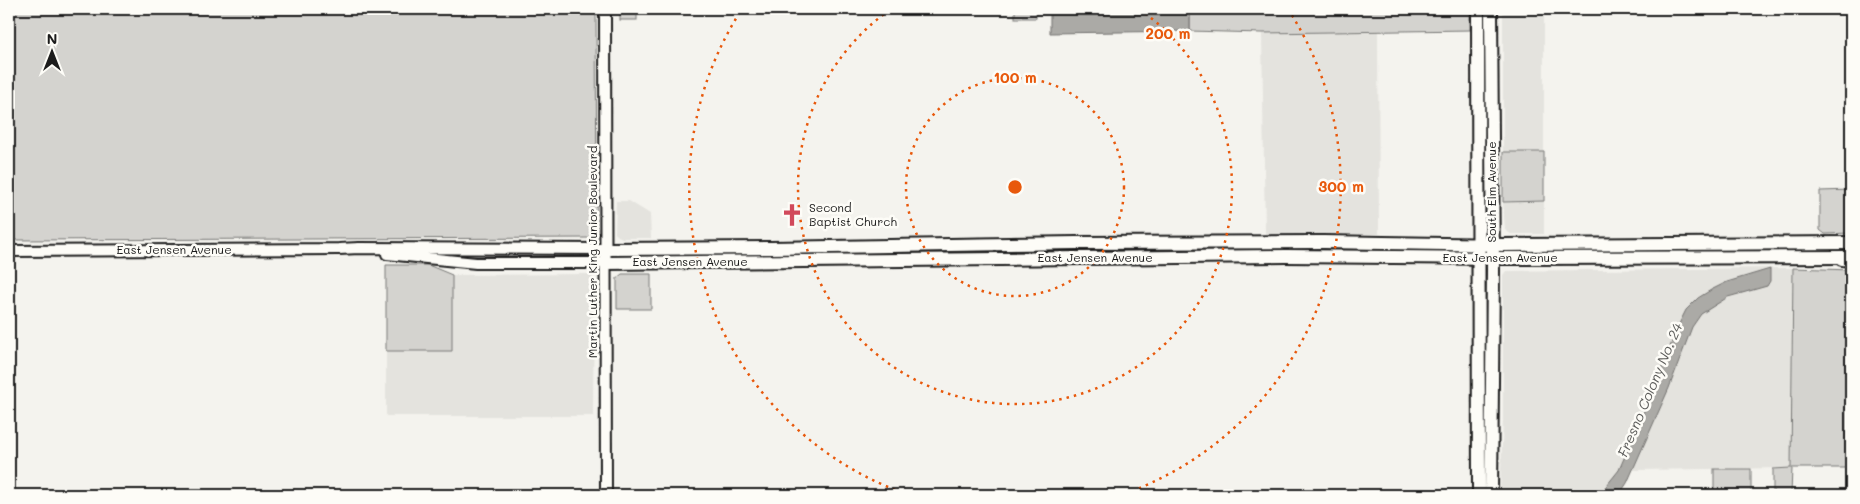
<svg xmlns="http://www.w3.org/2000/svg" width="1860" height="504" viewBox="0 0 1860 504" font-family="Mali,sans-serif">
  <rect width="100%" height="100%" fill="#f4f3ee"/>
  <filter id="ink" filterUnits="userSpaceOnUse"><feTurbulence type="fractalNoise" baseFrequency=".02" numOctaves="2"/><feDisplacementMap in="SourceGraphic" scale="10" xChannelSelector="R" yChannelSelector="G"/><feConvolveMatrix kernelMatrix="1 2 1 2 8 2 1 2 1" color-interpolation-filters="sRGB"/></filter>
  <g filter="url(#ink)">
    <g fill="#e4e3de">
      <rect x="1503" y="9" width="41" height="143"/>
      <path d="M 1378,31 L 1379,234 L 1265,235 L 1262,33 Z"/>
      <path d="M 616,201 L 629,201 L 650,214 L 651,238 L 622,238 L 618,236 L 615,233 Z"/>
      <path d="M 1544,201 L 1544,234 L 1511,234 L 1505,230 L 1503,202 Z"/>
      <path d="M 1793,268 L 1791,468 L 1633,470 L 1669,388 L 1692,327 L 1701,314 L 1718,302 L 1743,292 L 1767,286 L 1770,281 L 1770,269 L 1727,282 L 1698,298 L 1679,324 L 1657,380 L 1619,470 L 1599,495 L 1500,495 L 1503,420 L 1503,275 L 1506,271 Z"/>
      <path d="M 589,274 L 594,279 L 593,416 L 386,416 L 386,351 L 452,351 L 452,275 Z"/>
    </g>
    <g fill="#d4d3cf" stroke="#787876">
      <path d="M 9,9 L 596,9 L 597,238 L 9,240 Z"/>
      <rect x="620" y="9" width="17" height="11"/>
      <rect x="1015" y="9" width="21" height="9"/>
      <path d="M 1190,9 L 1470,9 L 1470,30 L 1262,33 L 1190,31 Z"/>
      <path d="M 1503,152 L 1544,152 L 1544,201 L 1503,202 Z"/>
      <path d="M 1851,190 L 1851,233 L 1825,234 L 1820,230 L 1820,191 Z"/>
      <path d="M 386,265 L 428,265 L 452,275 L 452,351 L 386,351 Z"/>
      <path d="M 1793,268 L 1851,270 L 1851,468 L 1792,468 L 1791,495 L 1773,495 L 1773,469 L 1791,468 Z"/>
      <path d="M 622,274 L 651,274 L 651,309 L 617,309 L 617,278 Z"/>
      <rect x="1714" y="469" width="37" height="26"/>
    </g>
    <g fill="#abaaa6" stroke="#72716f">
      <path d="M 1050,9 L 1190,9 L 1190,31 L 1050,33 Z"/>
      <path d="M 1770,269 L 1770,281 L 1767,286 L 1728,297 L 1701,314 L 1692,327 L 1669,388 L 1627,483 L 1619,495 L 1599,495 L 1619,470 L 1657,380 L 1679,324 L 1686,310 L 1698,298 L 1711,290 L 1727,282 Z"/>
    </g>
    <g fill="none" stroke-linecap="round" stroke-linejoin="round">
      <defs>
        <g id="minor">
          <path d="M 605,9 L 606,495"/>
          <path d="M 9,251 L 339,249 L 359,248 L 606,249"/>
          <path d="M 387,254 L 476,263 L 606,263"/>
        </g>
        <g id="major">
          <path d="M 1478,9 L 1479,495"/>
          <path d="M 606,249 L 771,248 L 1076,243 L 1323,242 L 1504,245 L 1851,243"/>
          <path d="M 606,263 L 1286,256 L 1501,258 L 1850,257"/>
          <path d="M 1491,495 L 1493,270 L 1491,9"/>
        </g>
        <path id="highway" d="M 1842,258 L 1851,259"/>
      </defs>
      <use href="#minor" stroke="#1c1c1c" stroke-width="14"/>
      <use href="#major" stroke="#1c1c1c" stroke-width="16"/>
      <use href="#highway" stroke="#1c1c1c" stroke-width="18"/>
      <use href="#minor" stroke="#fdfcf7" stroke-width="10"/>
      <use href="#major" stroke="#fdfcf7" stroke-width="12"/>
      <use href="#highway" stroke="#fdfcf7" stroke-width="14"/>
    </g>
  </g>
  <g fill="none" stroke="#e8590c" stroke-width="2.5" stroke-dasharray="2.5 5">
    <circle cx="1015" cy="187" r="109"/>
    <path d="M1139 9A217 217 0 1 1 891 9"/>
    <path d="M909 495A326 326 0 0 1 742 9M1288 9A326 326 0 0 1 1121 495"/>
  </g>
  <defs>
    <symbol id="church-bare" viewBox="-9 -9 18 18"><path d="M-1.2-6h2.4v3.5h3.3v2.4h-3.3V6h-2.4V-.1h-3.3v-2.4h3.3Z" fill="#d1495b" stroke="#fdfcf7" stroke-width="2.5" paint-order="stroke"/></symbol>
  </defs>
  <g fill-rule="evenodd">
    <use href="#church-bare" x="776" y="199" width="32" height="32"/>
  </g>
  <g text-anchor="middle" stroke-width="5" stroke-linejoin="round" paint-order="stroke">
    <g font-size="12" fill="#1c1c1c" stroke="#fdfcf7">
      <text transform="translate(1492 192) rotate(-90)" y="4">South Elm Avenue</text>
      <text x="174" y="254">East Jensen Avenue</text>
      <text transform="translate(593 252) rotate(-90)" y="4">Martin Luther King Junior Boulevard</text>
      <text x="1095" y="262">East Jensen Avenue</text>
      <text x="1500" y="262">East Jensen Avenue</text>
      <text x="690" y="266">East Jensen Avenue</text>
    </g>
    <g font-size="12" fill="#1c1c1c" stroke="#fdfcf7" text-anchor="start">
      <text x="809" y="212">Second<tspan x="809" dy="14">Baptist Church</tspan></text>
    </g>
    <g font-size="14" font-style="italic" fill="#5c5c5a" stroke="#fdfcf7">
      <text transform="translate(1650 390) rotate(-67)" y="5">Fresno Colony No. 24</text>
    </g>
  </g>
  <circle cx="1015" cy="187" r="8" fill="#e8590c" stroke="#fdfcf7" stroke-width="2.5"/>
  <g font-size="15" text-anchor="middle" font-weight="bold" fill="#e8590c" stroke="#fdfcf7" stroke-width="5" stroke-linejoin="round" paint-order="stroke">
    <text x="1168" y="39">200 m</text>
    <text x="1015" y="83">100 m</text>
    <text x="1341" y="192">300 m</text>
  </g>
  <rect width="1860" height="504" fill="none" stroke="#fdfcf7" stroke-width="30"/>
  <rect x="15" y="15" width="1830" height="474" fill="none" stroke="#1c1c1c" stroke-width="2" filter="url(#ink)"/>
  <g transform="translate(52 52)" stroke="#fdfcf7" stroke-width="4" paint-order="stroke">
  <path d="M0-4L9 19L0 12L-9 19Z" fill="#1c1c1c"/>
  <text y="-8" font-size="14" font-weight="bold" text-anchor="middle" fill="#1c1c1c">N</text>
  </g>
</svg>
